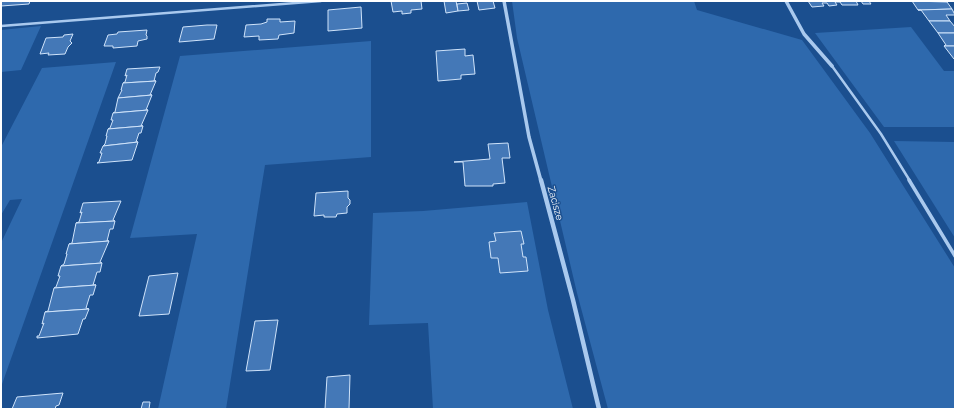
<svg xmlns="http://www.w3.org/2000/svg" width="956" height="410" viewBox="0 0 956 410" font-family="Raleway,sans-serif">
  <rect width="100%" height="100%" fill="#1b4f8f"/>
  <g fill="#2e69ad">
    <path d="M 512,1 L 694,1 L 697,10 L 802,40 L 870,133 L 955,268 L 955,409 L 608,409 L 577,293 L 517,38 Z"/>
    <path d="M 41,26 L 21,70 L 1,72 L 1,30 Z"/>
    <path d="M 911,27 L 944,71 L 955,71 L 955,127 L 884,127 L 815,33 Z"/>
    <path d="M 371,41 L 371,157 L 265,165 L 226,409 L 158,409 L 197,234 L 130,238 L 180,56 Z"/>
    <path d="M 116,62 L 1,387 L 1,243 L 22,199 L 10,200 L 1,215 L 1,147 L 42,68 Z"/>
    <path d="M 894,141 L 955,142 L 955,238 Z"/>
    <path d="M 527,202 L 548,310 L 573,409 L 433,409 L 428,323 L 369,325 L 373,213 L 423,211 Z"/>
  </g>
  <g fill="#4478b7" stroke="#cfe3fa">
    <path d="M 1,1 L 30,1 L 29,4 L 1,6 Z"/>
    <path d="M 391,1 L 421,1 L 422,9 L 411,10 L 411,13 L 402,14 L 402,11 L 393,12 Z"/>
    <path d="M 444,1 L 456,1 L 458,11 L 446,13 Z"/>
    <path d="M 477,1 L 493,1 L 495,8 L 479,10 Z"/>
    <path d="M 808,1 L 869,1 L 871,4 L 863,4 L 861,1 L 856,1 L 858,5 L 842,5 L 840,2 L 835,2 L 837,5 L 829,6 L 827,3 L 822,3 L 824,6 L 812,7 Z"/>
    <path d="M 912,1 L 947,2 L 952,9 L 918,10 Z"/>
    <path d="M 467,3 L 469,10 L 458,11 L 457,4 Z"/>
    <path d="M 361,7 L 362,28 L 328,31 L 328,10 Z"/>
    <path d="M 952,9 L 955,15 L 946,15 L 950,21 L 929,21 L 921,10 L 918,10 Z"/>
    <path d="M 267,19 L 280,19 L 280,22 L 295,21 L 294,33 L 279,35 L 278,39 L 259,40 L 259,36 L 244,37 L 246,25 L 261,24 L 267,22 Z"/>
    <path d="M 929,21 L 950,21 L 955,27 L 955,33 L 938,33 Z"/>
    <path d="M 207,25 L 217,25 L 214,39 L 179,42 L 183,27 Z"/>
    <path d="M 147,30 L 146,35 L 147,36 L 147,39 L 138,41 L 137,46 L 113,48 L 113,46 L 104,46 L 108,35 L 117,34 L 118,32 Z"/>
    <path d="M 938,33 L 955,33 L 955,46 L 944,46 L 946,45 Z"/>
    <path d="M 73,34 L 70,41 L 72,43 L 68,47 L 65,54 L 48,55 L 49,53 L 40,54 L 46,38 L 63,37 L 64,35 Z"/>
    <path d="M 944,46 L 955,46 L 955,59 L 954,59 Z"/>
    <path d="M 465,49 L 465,56 L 473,55 L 475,74 L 461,75 L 461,79 L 438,81 L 436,51 Z"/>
    <path d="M 160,67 L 158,72 L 156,73 L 154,81 L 156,81 L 123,83 L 125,82 L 127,75 L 125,76 L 127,69 Z"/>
    <path d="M 156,81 L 150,95 L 152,95 L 118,98 L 122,90 L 121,90 L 123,83 Z"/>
    <path d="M 152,95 L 146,110 L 148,110 L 113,113 L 115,112 L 118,98 Z"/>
    <path d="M 148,110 L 141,126 L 143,126 L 108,129 L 110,128 L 113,120 L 111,120 L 113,113 Z"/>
    <path d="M 143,126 L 141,133 L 139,133 L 136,142 L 138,142 L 103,146 L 105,144 L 107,136 L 106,136 L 108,129 Z"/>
    <path d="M 138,142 L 132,160 L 97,163 L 99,162 L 102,153 L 100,153 L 103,146 Z"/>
    <path d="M 508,143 L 510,158 L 502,158 L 505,183 L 493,184 L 493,186 L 465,186 L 463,162 L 454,162 L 490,159 L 488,144 Z"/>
    <path d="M 348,191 L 348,198 L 350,200 L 350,204 L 347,207 L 347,213 L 337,214 L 336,217 L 324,217 L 324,215 L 314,216 L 316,193 Z"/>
    <path d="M 121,201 L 113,220 L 115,221 L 76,223 L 79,222 L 82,212 L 80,213 L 83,203 Z"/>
    <path d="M 115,221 L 113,229 L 110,229 L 107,241 L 109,241 L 69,244 L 72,243 L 76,223 Z"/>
    <path d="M 521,231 L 524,244 L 521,244 L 523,257 L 526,257 L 528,271 L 500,273 L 498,258 L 491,258 L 489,242 L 496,241 L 494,233 Z"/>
    <path d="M 109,241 L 100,262 L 102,263 L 61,266 L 64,264 L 67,254 L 66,254 L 69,244 Z"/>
    <path d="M 102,263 L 100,272 L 97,272 L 93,285 L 96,285 L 54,288 L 56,287 L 60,276 L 58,276 L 61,266 Z"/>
    <path d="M 178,273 L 169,314 L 139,316 L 149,276 Z"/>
    <path d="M 96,285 L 93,295 L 90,295 L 86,308 L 89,309 L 45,312 L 48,311 L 54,288 Z"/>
    <path d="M 89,309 L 85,319 L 83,319 L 78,334 L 37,338 L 37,336 L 39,336 L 44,323 L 42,324 L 45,312 Z"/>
    <path d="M 278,320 L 270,370 L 246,371 L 255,321 Z"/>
    <path d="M 350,375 L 349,409 L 325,409 L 327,377 Z"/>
    <path d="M 63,393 L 59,405 L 56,406 L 55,409 L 12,409 L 17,397 Z"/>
    <path d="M 143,402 L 150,402 L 149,409 L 141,409 Z"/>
  </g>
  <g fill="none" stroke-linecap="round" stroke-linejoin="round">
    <g stroke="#a9c9ee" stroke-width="2.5">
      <path d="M 1,26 L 321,1"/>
      <path d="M 832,66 L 881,134 L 910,181"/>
    </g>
    <path stroke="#a9c9ee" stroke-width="3.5" d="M 909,180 L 955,256"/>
    <g stroke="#a9c9ee" stroke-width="3.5">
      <path d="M 504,1 L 529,137 L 541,181"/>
      <path d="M 786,1 L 804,34 L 832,66"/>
    </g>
    <path stroke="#a9c9ee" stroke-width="4.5" d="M 541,180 L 573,300 L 599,409"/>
  </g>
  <g text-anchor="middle" stroke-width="3" stroke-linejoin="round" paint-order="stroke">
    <g font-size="10" fill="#fff" stroke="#1b4f8f">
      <text transform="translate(556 203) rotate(75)" y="4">Zacisze</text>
    </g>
  </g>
  <rect width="956" height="410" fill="none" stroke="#ffffff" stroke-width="4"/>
</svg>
